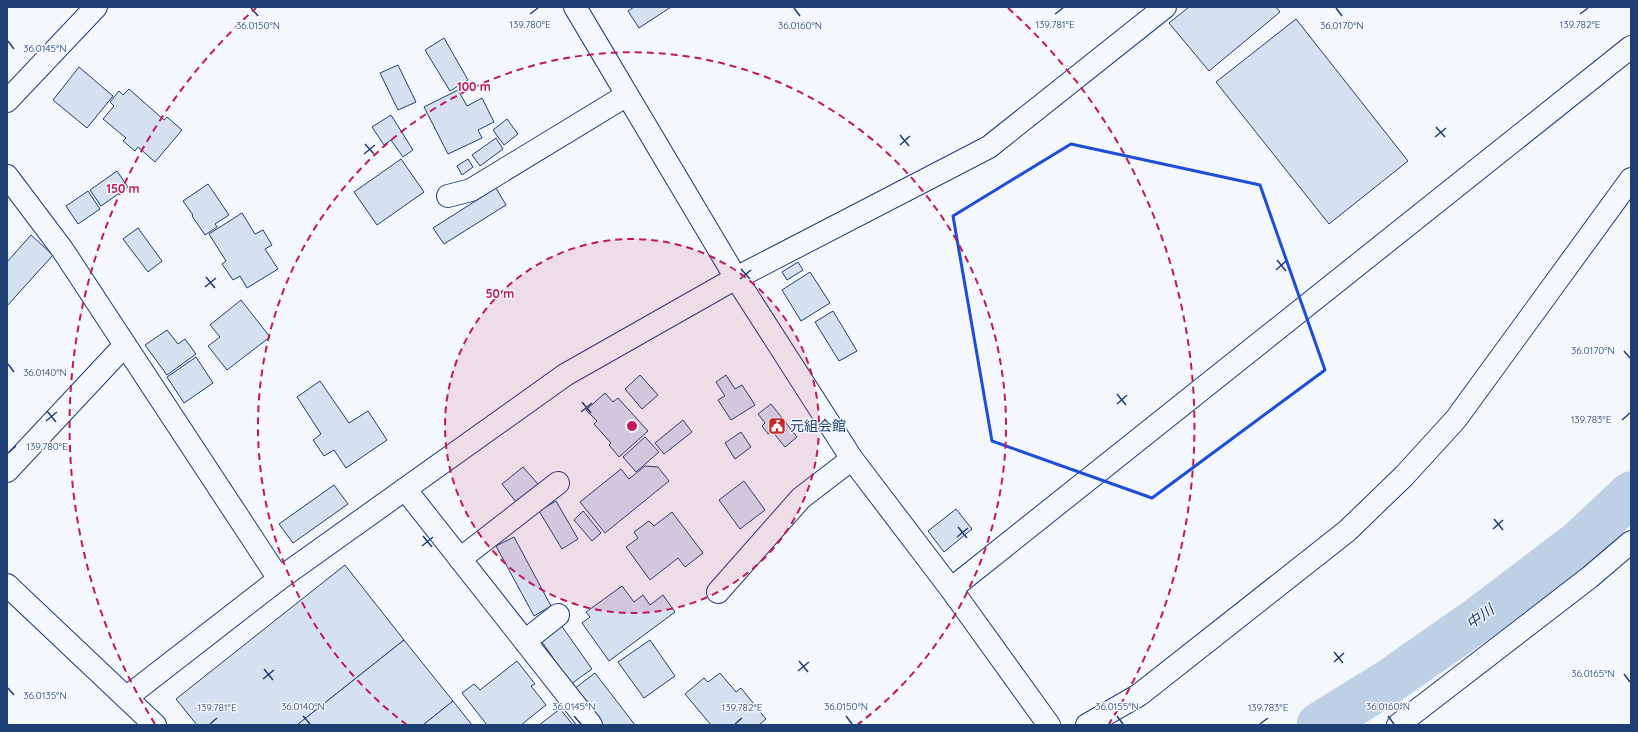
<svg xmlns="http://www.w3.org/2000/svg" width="1638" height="732" viewBox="0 0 1638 732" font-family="Quicksand,'Noto Sans JP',sans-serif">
  <rect width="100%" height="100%" fill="#f4f7fb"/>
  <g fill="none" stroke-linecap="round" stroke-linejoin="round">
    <path stroke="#bed0e5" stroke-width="45" d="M 1319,725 L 1387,683 L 1480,618 L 1580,542 L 1631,494"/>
  </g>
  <g fill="#d5e0f0" stroke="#1d3f73">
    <path d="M 634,7 L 671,7 L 639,28 L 628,11 Z"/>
    <path d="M 1189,7 L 1276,7 L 1280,12 L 1209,71 L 1169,23 Z"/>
    <path d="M 1296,19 L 1408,161 L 1329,224 L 1216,82 Z"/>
    <path d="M 444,38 L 468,80 L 450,91 L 425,50 Z"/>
    <path d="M 398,65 L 416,102 L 398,110 L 380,73 Z"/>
    <path d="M 79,67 L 113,96 L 87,128 L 53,100 Z"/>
    <path d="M 129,89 L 164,120 L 167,117 L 182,130 L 155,162 L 138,147 L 135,151 L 123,141 L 126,138 L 103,119 L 114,106 L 110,102 L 119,91 L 123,95 Z"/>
    <path d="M 458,90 L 467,106 L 482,98 L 494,122 L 478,130 L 482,138 L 448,154 L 424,107 Z"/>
    <path d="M 391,115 L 413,150 L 403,157 L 391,140 L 384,145 L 372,127 Z"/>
    <path d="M 507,119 L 518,134 L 504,145 L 493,130 Z"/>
    <path d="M 496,138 L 503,149 L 480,166 L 472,155 Z"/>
    <path d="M 401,159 L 424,192 L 377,225 L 354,192 Z"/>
    <path d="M 468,159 L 473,167 L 462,175 L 457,166 Z"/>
    <path d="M 117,171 L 128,187 L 101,206 L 90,190 Z"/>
    <path d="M 208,184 L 229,215 L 215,224 L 217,227 L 205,235 L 192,216 L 193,215 L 183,201 Z"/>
    <path d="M 496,188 L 506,205 L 444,244 L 433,228 Z"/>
    <path d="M 88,191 L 100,209 L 78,224 L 66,206 Z"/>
    <path d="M 242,213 L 255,234 L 263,230 L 272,245 L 265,249 L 278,269 L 247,288 L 240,276 L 233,280 L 222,264 L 226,261 L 209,234 Z"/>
    <path d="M 138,228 L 162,261 L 148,272 L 123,239 Z"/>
    <path d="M 31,235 L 53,255 L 7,306 L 7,262 Z"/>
    <path d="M 798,262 L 803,270 L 787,280 L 782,272 Z"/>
    <path d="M 810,272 L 830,303 L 801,321 L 782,290 Z"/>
    <path d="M 241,300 L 270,337 L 227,370 L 208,346 L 220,337 L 210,325 Z"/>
    <path d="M 833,311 L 857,351 L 839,361 L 815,322 Z"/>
    <path d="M 167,330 L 178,344 L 185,339 L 196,354 L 167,375 L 145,345 Z"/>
    <path d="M 196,357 L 213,383 L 184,403 L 167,377 Z"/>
    <path d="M 640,375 L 658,395 L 642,409 L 625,389 Z"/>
    <path d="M 726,375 L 735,389 L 742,385 L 755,405 L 731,420 L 718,400 L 725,396 L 716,382 Z"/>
    <path d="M 320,381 L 349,423 L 368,411 L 387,440 L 346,468 L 334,450 L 324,456 L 313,440 L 321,434 L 297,397 Z"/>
    <path d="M 605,393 L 613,402 L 618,398 L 648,431 L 619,457 L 609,445 L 611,443 L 594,424 L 597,421 L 586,410 Z"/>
    <path d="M 771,404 L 797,437 L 785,447 L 772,431 L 768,434 L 762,426 L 765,423 L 758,414 Z"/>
    <path d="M 683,420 L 692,432 L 664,454 L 655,443 Z"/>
    <path d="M 741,432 L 751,447 L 735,459 L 725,443 Z"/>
    <path d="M 645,437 L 659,452 L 636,472 L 623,457 Z"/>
    <path d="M 645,466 L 658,467 L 669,481 L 605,533 L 580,502 L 621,469 L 629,479 Z"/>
    <path d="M 523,467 L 538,484 L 516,502 L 502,484 Z"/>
    <path d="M 744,481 L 765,510 L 740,529 L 719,500 Z"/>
    <path d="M 334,485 L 348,504 L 293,543 L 279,524 Z"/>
    <path d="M 556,501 L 578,539 L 562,549 L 539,511 Z"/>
    <path d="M 956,509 L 972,529 L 944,552 L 928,531 Z"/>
    <path d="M 583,511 L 601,533 L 592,541 L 574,520 Z"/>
    <path d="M 672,512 L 703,553 L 685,567 L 678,558 L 650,580 L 626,547 L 638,538 L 634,532 L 649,521 L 654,526 Z"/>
    <path d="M 514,537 L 551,606 L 534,616 L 496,546 Z"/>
    <path d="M 345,565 L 404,640 L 297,725 L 197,725 L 176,699 Z"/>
    <path d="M 622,586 L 634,602 L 643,595 L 650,605 L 663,595 L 675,612 L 609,661 L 582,623 L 590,617 L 586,612 Z"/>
    <path d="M 561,625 L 592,669 L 571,684 L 540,639 Z"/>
    <path d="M 404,640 L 453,701 L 423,725 L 297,725 Z"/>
    <path d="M 650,640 L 675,676 L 644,698 L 618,662 Z"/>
    <path d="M 517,661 L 535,684 L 531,686 L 546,705 L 521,725 L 487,725 L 462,693 L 474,684 L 480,690 Z"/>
    <path d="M 595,673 L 635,725 L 602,725 L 574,689 Z"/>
    <path d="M 720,673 L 736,692 L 741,688 L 766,719 L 759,725 L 711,725 L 685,694 L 704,678 L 708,682 Z"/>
    <path d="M 453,701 L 472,725 L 423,725 Z"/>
    <path d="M 560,709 L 573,725 L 539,725 Z"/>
  </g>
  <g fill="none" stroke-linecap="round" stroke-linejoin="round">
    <defs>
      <g id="minor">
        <path d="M 575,7 L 736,278 L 852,459 L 951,589 L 1049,725"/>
        <path d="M 7,101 L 96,7"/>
        <path d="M 7,176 L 62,249 L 279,579"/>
        <path d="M 448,196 L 471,190 L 627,95"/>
        <path d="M 7,471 L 125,345"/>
        <path d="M 405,489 L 591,725"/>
        <path d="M 460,559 L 558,483"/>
        <path d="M 7,585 L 155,725"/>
        <path d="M 951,589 L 1631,47"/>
        <path d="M 718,592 L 801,498 L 852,459"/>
        <path d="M 525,641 L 558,615"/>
        <path d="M 127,697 L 279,579 L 565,375 L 736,278 L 989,147 L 1165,7"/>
        <path d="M 1087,725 L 1139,695 L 1347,531 L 1404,476 L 1456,419 L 1631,179"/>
        <path d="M 1398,725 L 1590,577 L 1631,542"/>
      </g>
    </defs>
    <use href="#minor" stroke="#1d3f73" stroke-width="24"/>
    <use href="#minor" stroke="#f4f7fb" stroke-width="22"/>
  </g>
  <path fill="none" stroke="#1d4ed8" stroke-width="3" stroke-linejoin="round" d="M 1071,144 L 1260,185 L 1325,370 L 1152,498 L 992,441 L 953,216 Z"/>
  <path fill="none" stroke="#1d3f73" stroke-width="1.5" d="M 251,8 L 258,16M 794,8 L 800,16M 1336,8 L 1342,16M 530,14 L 538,8M 1055,14 L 1063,8M 1580,14 L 1588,8M 8,41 L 14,49M 1436,127 L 1445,137M 900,135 L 909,146M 1435,137 L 1446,128M 365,144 L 374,154M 900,145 L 910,136M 364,154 L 375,145M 1277,260 L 1286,271M 741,269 L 750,279M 1276,270 L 1286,261M 206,277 L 215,288M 740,279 L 751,270M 205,287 L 216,278M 1624,351 L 1630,358M 8,364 L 14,372M 1117,394 L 1126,405M 582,402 L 591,413M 1117,404 L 1127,395M 47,411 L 56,422M 581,412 L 592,403M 1622,420 L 1630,413M 46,421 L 57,412M 8,453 L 16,446M 1494,519 L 1503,530M 958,527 L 967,538M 1493,529 L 1503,520M 423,536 L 432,547M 957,537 L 968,528M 422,546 L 433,537M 1334,652 L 1343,663M 799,661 L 808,672M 1334,662 L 1344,653M 264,669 L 273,680M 798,671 L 809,662M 1624,674 L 1630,682M 263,679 L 274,670M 8,688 L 14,695M 303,716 L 310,724M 574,716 L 581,724M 846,716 L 852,724M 1117,716 L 1123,724M 1388,716 L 1394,724M 210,724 L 217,718M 735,724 L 742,718M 1260,724 L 1268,718"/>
  <circle cx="632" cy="426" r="187" fill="#c2185b" fill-opacity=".12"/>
  <g fill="none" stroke="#c2185b" stroke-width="2" stroke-dasharray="7 5">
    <circle cx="632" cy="426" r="187"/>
    <path d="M407 725A374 374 0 1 1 857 725"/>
    <path d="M155 724A562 562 0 0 1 256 8M1008 8A562 562 0 0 1 1109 724"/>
  </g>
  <defs>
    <symbol id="civic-square" viewBox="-11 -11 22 22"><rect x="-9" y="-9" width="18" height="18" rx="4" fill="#c62828" stroke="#f4f7fb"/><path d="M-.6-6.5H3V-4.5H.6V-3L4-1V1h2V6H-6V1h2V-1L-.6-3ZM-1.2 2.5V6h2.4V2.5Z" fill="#fff"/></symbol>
  </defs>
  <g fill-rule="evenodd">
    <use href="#civic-square" x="767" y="416" width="20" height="20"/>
  </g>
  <g text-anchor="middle" stroke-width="3" stroke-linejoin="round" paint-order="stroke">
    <g font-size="14" fill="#1d3f73" stroke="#f4f7fb" text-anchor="start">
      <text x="790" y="431">元組会館</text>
    </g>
    <g font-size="15" font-style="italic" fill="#1d3f73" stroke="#f4f7fb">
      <text transform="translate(1480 617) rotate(-36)" y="5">中川</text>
    </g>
  </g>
  <g font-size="10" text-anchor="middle" fill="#1d3f73" stroke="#f4f7fb" stroke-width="3" stroke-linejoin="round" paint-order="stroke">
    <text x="530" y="28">139.780°E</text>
    <text x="1055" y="28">139.781°E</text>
    <text x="1580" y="28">139.782°E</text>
    <text x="258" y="29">36.0150°N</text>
    <text x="800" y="29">36.0160°N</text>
    <text x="1342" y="29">36.0170°N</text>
    <text x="45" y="52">36.0145°N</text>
    <text x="1593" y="354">36.0170°N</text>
    <text x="45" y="376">36.0140°N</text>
    <text x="1591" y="423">139.783°E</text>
    <text x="47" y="450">139.780°E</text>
    <text x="1593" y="677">36.0165°N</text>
    <text x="45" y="699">36.0135°N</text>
    <text x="303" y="710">36.0140°N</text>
    <text x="574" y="710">36.0145°N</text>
    <text x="846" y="710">36.0150°N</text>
    <text x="1117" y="710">36.0155°N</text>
    <text x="1388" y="710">36.0160°N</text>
    <text x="217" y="711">139.781°E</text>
    <text x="742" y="711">139.782°E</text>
    <text x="1268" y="711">139.783°E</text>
  </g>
  <circle cx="632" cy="426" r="6" fill="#c2185b" stroke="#f4f7fb" stroke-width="2"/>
  <g font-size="12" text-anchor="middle" font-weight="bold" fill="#c2185b" stroke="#f4f7fb" stroke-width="3" stroke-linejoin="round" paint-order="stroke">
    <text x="474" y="91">100 m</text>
    <text x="123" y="193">150 m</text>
    <text x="500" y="298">50 m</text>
  </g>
  <rect width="1638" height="732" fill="none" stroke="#1d3f73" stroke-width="16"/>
</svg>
